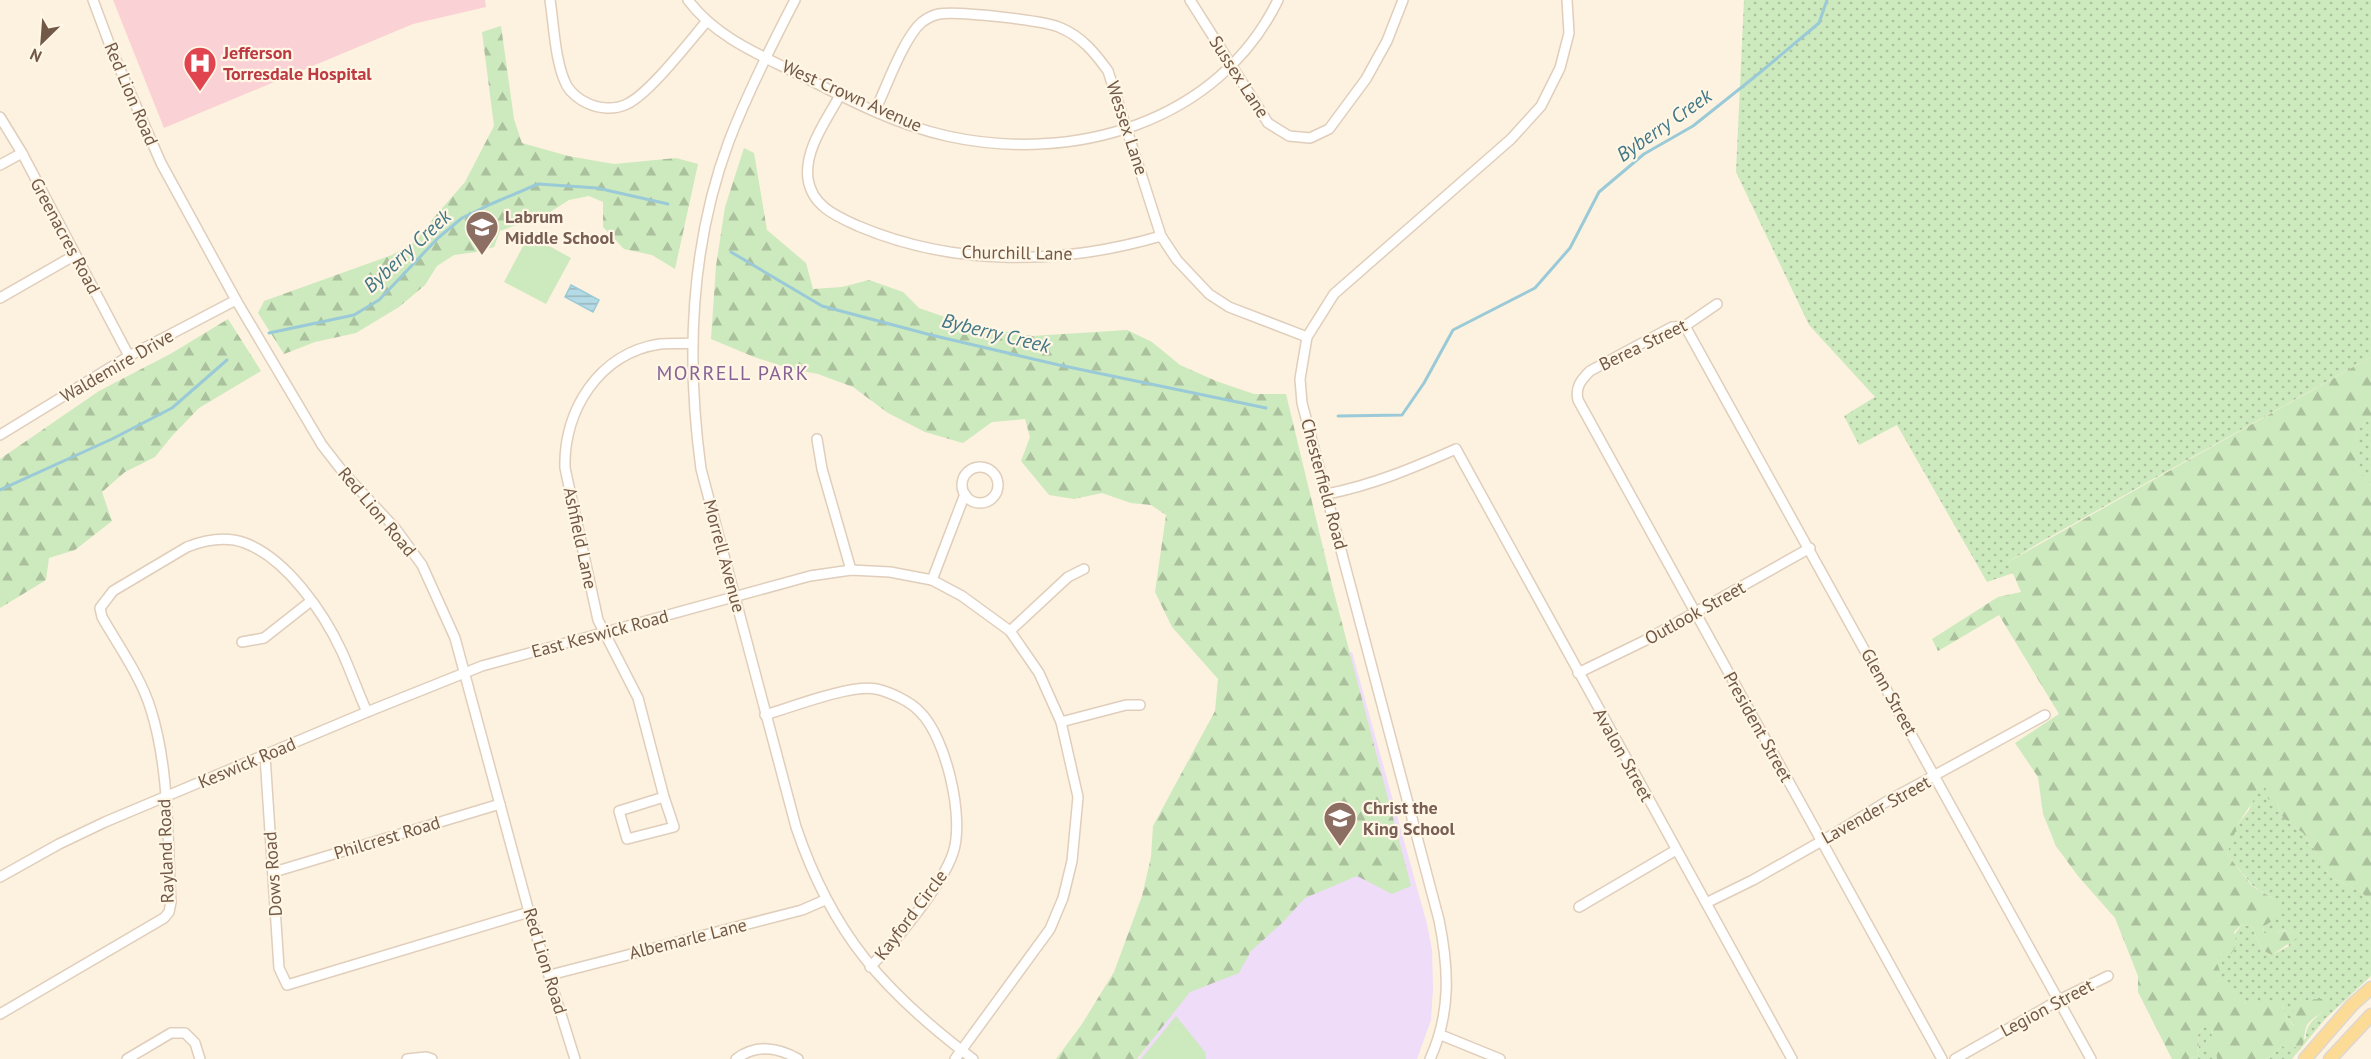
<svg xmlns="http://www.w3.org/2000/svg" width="2371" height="1059" viewBox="0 0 2371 1059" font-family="'PT Sans',sans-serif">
  <defs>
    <pattern id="grass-dots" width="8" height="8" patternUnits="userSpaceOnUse" patternTransform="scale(1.5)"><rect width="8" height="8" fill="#cde9be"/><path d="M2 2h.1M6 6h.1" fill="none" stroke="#abc09c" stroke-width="1.8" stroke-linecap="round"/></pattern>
    <pattern id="forest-firs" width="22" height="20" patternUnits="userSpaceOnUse" patternTransform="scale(1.5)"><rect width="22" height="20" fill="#cde9be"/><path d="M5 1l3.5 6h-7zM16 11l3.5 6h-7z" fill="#abc09c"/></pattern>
    <pattern id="water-rules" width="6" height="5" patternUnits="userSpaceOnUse" patternTransform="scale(1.5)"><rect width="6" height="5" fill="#b4dbe5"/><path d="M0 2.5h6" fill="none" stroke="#97b5bb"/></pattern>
  </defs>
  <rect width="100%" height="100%" fill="#fcf2df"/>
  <path fill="#efdcf8" d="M 1352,652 L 1427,924 L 1432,950 L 1433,988 L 1431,1020 L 1417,1059 L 1138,1059 L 1177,1006 L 1300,664 Z"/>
  <path fill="#fad2d5" d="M 113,0 L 485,0 L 486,7 L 413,24 L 164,128 Z"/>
  <g fill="url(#grass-dots)">
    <path d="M 1744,0 L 2371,0 L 2371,357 L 2039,543 L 2008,562 L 2013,573 L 1987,582 L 1897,425 L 1859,445 L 1844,416 L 1875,397 L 1809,325 L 1736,172 Z"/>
    <path d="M 2371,418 L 2371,486 L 2359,472 L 2356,431 Z"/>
    <path d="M 2257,786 L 2265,786 L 2277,803 L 2283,818 L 2303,833 L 2332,878 L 2361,892 L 2371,902 L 2371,976 L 2325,1019 L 2292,1059 L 2267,1059 L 2282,1046 L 2295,1047 L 2306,1038 C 2305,1020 2321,1018 2328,1003 L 2294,1010 L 2295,1026 L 2286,1017 L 2282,1005 L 2254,1004 L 2247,1000 L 2242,1005 L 2222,983 L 2217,975 L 2216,960 L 2242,924 L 2252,927 L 2262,950 L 2272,955 L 2289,946 L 2286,930 L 2264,934 L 2263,927 L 2272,921 L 2274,899 L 2253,886 L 2227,854 L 2232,837 L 2238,824 L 2249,810 Z"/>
    <path d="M 2204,1026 L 2211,1026 L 2212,1037 L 2206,1041 L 2216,1053 L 2217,1059 L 2188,1059 L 2199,1055 L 2198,1035 Z"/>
  </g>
  <g fill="url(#forest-firs)">
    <path d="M 501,26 L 514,119 L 522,143 L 568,156 L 614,164 L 676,158 L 698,164 L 675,269 L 652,255 L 624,249 L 603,227 L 603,202 L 589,196 L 569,200 L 547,214 L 500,231 L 494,247 L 476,252 L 454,255 L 437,266 L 425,285 L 399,307 L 356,333 L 315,342 L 284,354 L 258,313 L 264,301 L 392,255 L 416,241 L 437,214 L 465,182 L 494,126 L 482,32 Z"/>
    <path d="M 744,148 L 754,153 L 767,230 L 806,263 L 813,289 L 842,287 L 869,280 L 903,292 L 919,308 L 968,325 L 1032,336 L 1127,330 L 1152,342 L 1180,365 L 1216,381 L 1254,394 L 1286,394 L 1332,585 L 1411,886 L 1392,894 L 1357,876 L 1305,898 L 1282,923 L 1251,951 L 1239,973 L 1190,992 L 1137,1059 L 1056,1059 L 1082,1024 L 1114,972 L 1142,896 L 1151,857 L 1153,826 L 1215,711 L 1218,679 L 1172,627 L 1155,592 L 1166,515 L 1151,505 L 1131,503 L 1102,493 L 1074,499 L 1049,495 L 1021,461 L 1030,437 L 1025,419 L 992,422 L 963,443 L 925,432 L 888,413 L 853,387 L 818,374 L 791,369 L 754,357 L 711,339 L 716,266 L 725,207 Z"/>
    <path d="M 228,319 L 261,371 L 199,408 L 172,436 L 155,457 L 125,472 L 102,492 L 112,521 L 75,550 L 49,558 L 46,580 L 0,608 L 0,459 L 99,391 L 172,353 Z"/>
    <path d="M 2371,357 L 2371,418 L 2356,431 L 2360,472 L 2371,486 L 2371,902 L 2361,892 L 2332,878 L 2303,833 L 2283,818 L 2277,803 L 2268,799 L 2265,786 L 2257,787 L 2255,798 L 2238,824 L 2227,854 L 2252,886 L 2274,899 L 2279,909 L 2272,921 L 2263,927 L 2264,933 L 2294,930 L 2297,938 L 2272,955 L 2262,950 L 2252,927 L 2242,924 L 2234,932 L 2237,945 L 2231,954 L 2221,953 L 2216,960 L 2220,971 L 2217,975 L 2242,1005 L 2247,1000 C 2257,1006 2265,1005 2274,999 L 2282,1005 L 2286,1017 L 2294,1026 C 2294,1022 2293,1015 2294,1011 C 2297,999 2316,999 2326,999 L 2329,1003 C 2322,1015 2312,1017 2307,1025 C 2303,1033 2306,1041 2300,1050 L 2295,1047 L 2288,1050 L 2282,1046 L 2267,1059 L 2217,1059 L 2216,1053 L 2209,1051 L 2206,1040 L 2212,1037 L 2211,1026 L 2204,1026 L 2198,1035 L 2199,1055 L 2188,1059 L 2172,1059 L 2138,992 L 2138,976 L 2115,918 L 2078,876 L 2056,846 L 2043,814 L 2038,777 L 2015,743 L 2059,714 L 1999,615 L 1938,651 L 1932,639 L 1998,597 L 2021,592 L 2008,562 Z"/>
  </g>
  <g fill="#cde9be">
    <path d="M 529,235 L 571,258 L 546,304 L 504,282 Z"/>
    <path d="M 1176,1016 L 1205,1052 L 1206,1059 L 1141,1059 Z"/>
  </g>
  <path fill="url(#water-rules)" stroke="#9acad7" stroke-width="1.5" d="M 571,285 L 599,300 L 593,312 L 565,297 Z"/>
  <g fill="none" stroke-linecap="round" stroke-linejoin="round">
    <g stroke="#9acad7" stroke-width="3">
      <path d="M 731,252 L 822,306 L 931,335 L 1059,365 L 1266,408"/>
      <path d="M 269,333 L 354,315 L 379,300 L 438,238 L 462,218 L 491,204 L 538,184 L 597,188 L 668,204"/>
      <path d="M 1338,416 L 1402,415 L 1424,383 L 1453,330 L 1535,288 L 1570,248 L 1599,192 L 1644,154 L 1693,126 L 1757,75 L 1819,23 L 1827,0"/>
      <path d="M 0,490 L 112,439 L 172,408 L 227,360"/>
    </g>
    <defs>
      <g id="minor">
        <path d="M 93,0 L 112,51 L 161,163 L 236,300 L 322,445 L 343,472 L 395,528 L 422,565 L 455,638 L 529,912 L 575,1059"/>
        <path d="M 550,0 C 554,25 555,64 567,86 C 571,93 580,100 587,103 C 599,109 615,110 627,104 C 649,94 689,42 707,21"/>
        <path d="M 688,0 C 716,38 763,56 804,77 C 849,100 897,125 947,136 C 1073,164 1218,123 1278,0"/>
        <path d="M 795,0 C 771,46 748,92 729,141 C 690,246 686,359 701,469 L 796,827 C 832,934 884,992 973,1059"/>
        <path d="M 1190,0 L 1268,123 L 1289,136 L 1310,138 L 1329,129 L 1366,79 L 1387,41 L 1403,0"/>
        <path d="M 840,95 C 827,120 804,149 808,179 C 812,206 836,216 858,226 C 955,267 1062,265 1161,236"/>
        <path d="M 875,111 C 886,88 904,37 922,22 C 926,19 934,15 939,14 C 956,11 1045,20 1061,28 C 1082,37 1095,53 1108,71 L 1161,236 L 1177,260 L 1209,294 L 1229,307 L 1307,337"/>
        <path d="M 0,117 L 22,153 L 129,356"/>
        <path d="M 0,165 L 22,153"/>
        <path d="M 0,298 L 75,255"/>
        <path d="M 1717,304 L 1685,326 L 1672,327 L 1590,371 C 1581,380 1575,387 1578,400 L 1942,1059"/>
        <path d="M 1685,326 L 2091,1059"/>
        <path d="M 0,435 L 129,356 L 236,300"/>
        <path d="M 817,439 L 822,469 L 851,570"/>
        <circle cx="980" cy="485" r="18"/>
        <path d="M 1327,494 C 1373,485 1413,468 1456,449 L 1792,1059"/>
        <path d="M 932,580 L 965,494"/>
        <path d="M 1010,631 L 1068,577 L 1084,569"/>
        <path d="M 242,642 L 264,638 L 311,601"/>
        <path d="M 1578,673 L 1644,641 L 1810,548"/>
        <path d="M 765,715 C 792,707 851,684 876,689 C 890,692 910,701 920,712 C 946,737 965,819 953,853 C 942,886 895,942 870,967"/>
        <path d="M 1061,722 L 1126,705 L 1140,705"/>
        <path d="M 265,756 L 279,968 L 287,985 L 529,912"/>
        <path d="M 664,797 L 619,811 L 627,839 L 674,827 L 664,797 L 638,698 L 598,620 L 565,468 C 563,411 599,353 660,344 C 670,343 682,344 692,343"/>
        <path d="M 274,872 L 500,804"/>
        <path d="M 0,877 L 59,844 L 105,822 L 367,712 L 482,666 L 810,576 L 851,570 L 890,572 L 932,580 L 962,596 L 1010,631 L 1039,673 L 1061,722 L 1078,797 L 1072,861 L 1063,898 L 1050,929 L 955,1059"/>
        <path d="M 1706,903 L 1753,880 L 1834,834 L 1884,803 L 2045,715"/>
        <path d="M 1579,907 L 1676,850"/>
        <path d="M 550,975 L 802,910 L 825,900"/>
        <path d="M 0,1014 L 164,918 L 169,912 L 171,902 C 167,839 170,771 151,710 C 141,677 119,647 102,617 L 100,608 L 113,591 L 187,547 C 205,540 226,536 245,543 C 287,559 324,613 342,652 C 351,672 358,692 367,712"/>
        <path d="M 1441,1035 L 1500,1059"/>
        <path d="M 127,1059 L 171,1033 L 185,1033 L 195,1043 L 200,1059"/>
        <path d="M 407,1059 L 426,1057 L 432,1059"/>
        <path d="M 736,1059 C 756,1044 778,1047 798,1059"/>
        <path d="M 1430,1059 C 1451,1013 1449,969 1439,920 L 1302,403 L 1300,379 L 1307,337 L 1334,294 L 1511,139 L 1541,106 L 1560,68 L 1569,33 L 1567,0"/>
        <path d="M 1955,1059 L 2059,1000 L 2108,976"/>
      </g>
      <g id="major">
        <path d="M 2305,1059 L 2352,1005 L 2371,988"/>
        <path d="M 2330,1059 L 2371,1015"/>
      </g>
    </defs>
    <use href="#minor" stroke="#e0cebb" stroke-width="12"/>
    <use href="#major" stroke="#ddd7d3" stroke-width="15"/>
    <use href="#minor" stroke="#fff" stroke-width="9"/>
    <use href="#major" stroke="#fcdb97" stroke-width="12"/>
  </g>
  <defs>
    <symbol id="hospital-pin" viewBox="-11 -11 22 30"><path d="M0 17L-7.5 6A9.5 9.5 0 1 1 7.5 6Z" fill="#e0444e" stroke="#fff6e5"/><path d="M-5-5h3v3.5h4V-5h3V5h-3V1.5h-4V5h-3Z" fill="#fff"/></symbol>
    <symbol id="school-pin" viewBox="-11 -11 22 30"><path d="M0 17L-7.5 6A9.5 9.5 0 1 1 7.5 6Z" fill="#8d6e63" stroke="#fff6e5"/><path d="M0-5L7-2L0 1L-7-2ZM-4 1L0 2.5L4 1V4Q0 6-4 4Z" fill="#fff"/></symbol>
  </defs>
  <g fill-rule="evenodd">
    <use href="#hospital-pin" x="181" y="44" width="38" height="52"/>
    <use href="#school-pin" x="463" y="208" width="38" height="52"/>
    <use href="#school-pin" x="1321" y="799" width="38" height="52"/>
  </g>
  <g text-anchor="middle" stroke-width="4.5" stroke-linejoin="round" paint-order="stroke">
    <g font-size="18" font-weight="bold" fill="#be3a42" stroke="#fff6e5" text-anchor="start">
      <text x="223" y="59">Jefferson<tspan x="223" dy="21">Torresdale Hospital</tspan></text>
    </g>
    <g font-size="18" fill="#725947" stroke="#fff6e5">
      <text transform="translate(1239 77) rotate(57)" y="6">Sussex Lane</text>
      <text transform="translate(131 94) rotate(67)" y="6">Red Lion Road</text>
      <text transform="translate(852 96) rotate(24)" y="6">West Crown Avenue</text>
      <text transform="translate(1127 128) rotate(72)" y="6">Wessex Lane</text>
      <text transform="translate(65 236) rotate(62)" y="6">Greenacres Road</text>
      <text transform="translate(1017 253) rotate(1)" y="6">Churchill Lane</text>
      <text transform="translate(1643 345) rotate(-26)" y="6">Berea Street</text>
      <text transform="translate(117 366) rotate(-30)" y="6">Waldemire Drive</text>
      <text transform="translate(1324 484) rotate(75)" y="6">Chesterfield Road</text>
      <text transform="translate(377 512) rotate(50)" y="6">Red Lion Road</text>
      <text transform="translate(580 538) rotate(78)" y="6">Ashfield Lane</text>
      <text transform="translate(724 556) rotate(75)" y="6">Morrell Avenue</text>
      <text transform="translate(1695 613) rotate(-29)" y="6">Outlook Street</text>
      <text transform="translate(600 634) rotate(-15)" y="6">East Keswick Road</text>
      <text transform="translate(1889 692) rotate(61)" y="6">Glenn Street</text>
      <text transform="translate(1758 727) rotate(61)" y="6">President Street</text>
      <text transform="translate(1623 755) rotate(61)" y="6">Avalon Street</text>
      <text transform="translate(247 763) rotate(-23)" y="6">Keswick Road</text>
      <text transform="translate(1876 810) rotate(-29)" y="6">Lavender Street</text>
      <text transform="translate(387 838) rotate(-17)" y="6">Philcrest Road</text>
      <text transform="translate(166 851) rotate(-92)" y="6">Rayland Road</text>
      <text transform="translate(273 874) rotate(-94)" y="6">Dows Road</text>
      <text transform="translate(911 915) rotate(-53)" y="6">Kayford Circle</text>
      <text transform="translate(688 939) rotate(-14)" y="6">Albemarle Lane</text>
      <text transform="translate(545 961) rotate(73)" y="6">Red Lion Road</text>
      <text transform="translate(2047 1008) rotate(-28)" y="6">Legion Street</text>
    </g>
    <g font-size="18" font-weight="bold" fill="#785e54" stroke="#fff6e5" text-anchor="start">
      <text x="505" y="223">Labrum<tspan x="505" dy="21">Middle School</tspan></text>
      <text x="1363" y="814">Christ the<tspan x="1363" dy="21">King School</tspan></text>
    </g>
    <g font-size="20" font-style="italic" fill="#417786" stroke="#fff6e5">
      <text transform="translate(1664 125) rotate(-35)" y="7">Byberry Creek</text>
      <text transform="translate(407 251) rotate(-43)" y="7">Byberry Creek</text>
      <text transform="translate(996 333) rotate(14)" y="7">Byberry Creek</text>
    </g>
    <g font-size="20" letter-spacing="1.5" fill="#876296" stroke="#fff6e5">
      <text x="733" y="380">MORRELL PARK</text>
    </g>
  </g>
  <g transform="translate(42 42) rotate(205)" stroke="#fff6e5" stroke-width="4.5" paint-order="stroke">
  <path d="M0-4.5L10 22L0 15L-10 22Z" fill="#725947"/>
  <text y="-9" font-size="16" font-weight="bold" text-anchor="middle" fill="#725947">N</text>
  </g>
</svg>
